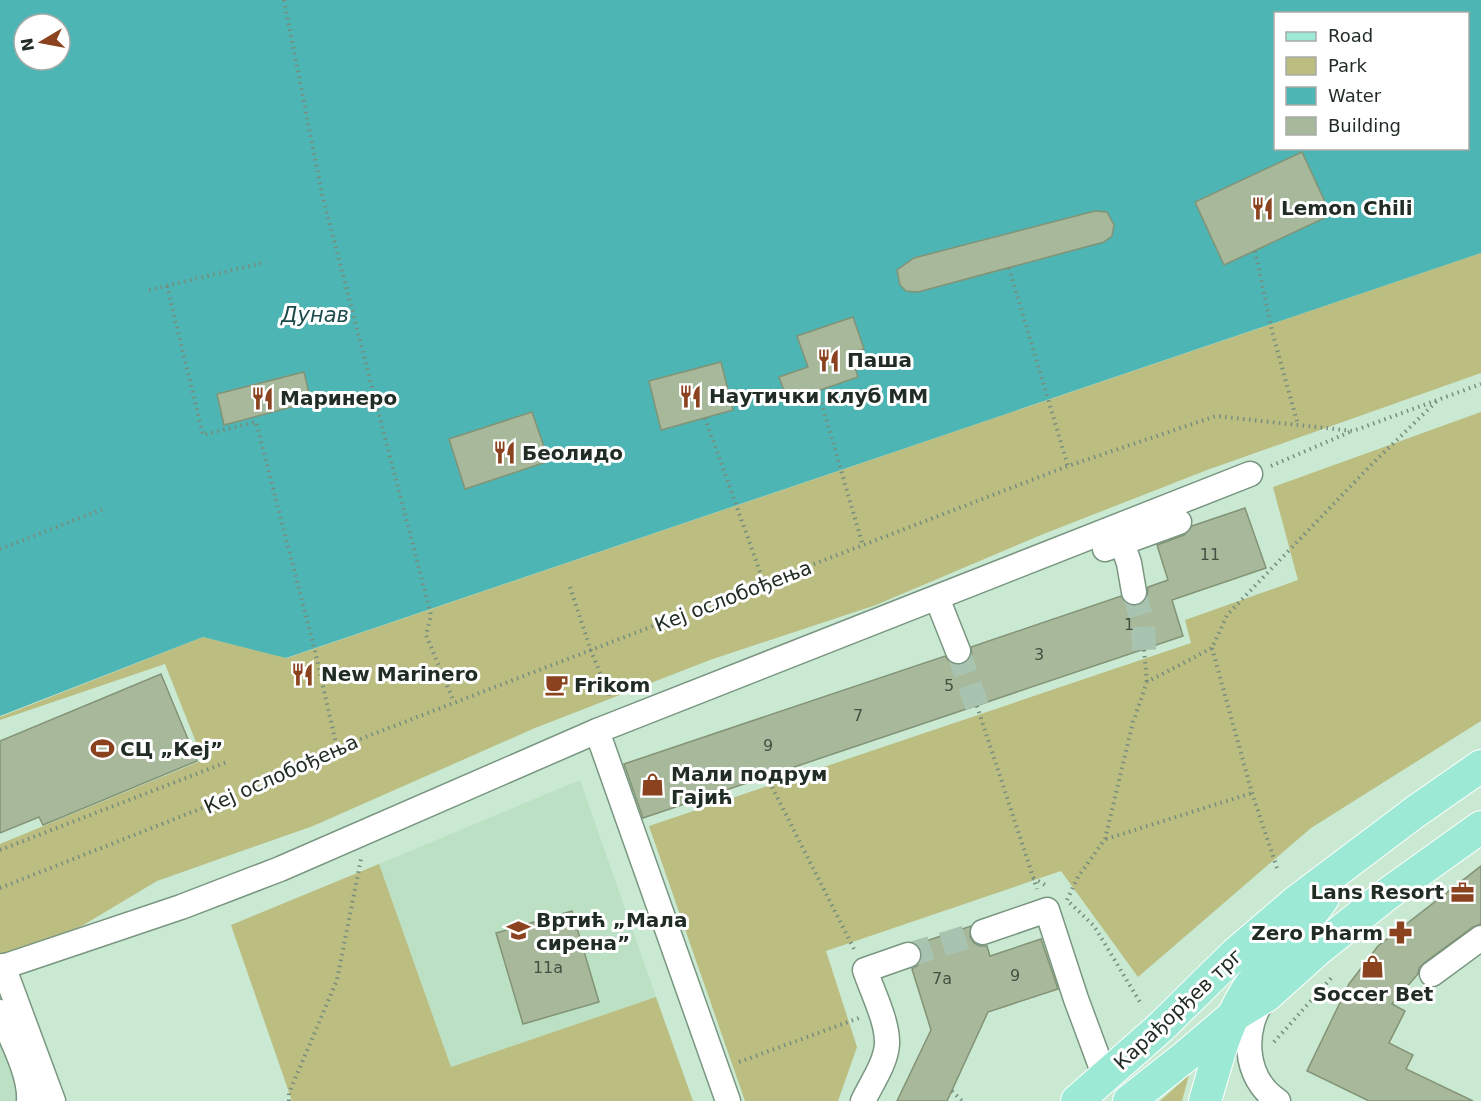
<svg xmlns="http://www.w3.org/2000/svg" width="1481" height="1101" viewBox="0 0 1481 1101" font-family="'DejaVu Sans',sans-serif">
  <rect width="100%" height="100%" fill="#cae9d2"/>
  <g fill="#bbe0c4">
    <path d="M 580,780 L 656,997 L 451,1067 L 379,864 Z"/>
    <path d="M 0,991 L 45,1101 L 0,1101 Z"/>
  </g>
  <g fill="#bbbd81">
    <path d="M 1481,253 L 1481,373 L 1207,470 L 1041,535 L 876,605 L 710,660 L 535,728 L 313,826 L 157,881 L 65,936 L 0,958 L 0,844 L 203,760 L 165,664 L 0,720 L 0,717 L 203,637 L 287,658 Z"/>
    <path d="M 1481,412 L 1481,721 L 1311,828 L 1138,977 L 1061,871 L 826,951 L 857,1047 L 838,1101 L 745,1101 L 649,826 L 1191,643 L 1185,620 L 1298,580 L 1273,487 Z"/>
    <path d="M 379,864 L 451,1067 L 656,997 L 693,1101 L 292,1101 L 231,925 Z"/>
    <path d="M 1189,1075 L 1182,1101 L 1160,1101 Z"/>
  </g>
  <path fill="#4eb5b5" fill-rule="evenodd" d="M 0,0 L 1481,0 L 1481,253 L 286,658 L 203,637 L 0,716 ZM 1276,14 L 1468,14 L 1468,148 L 1276,148 ZM 24,24 L 60,24 L 60,60 L 24,60 Z"/>
  <g fill="#a8b99b" stroke="#839376" stroke-width="1.5">
    <path d="M 1302,152 L 1331,215 L 1224,265 L 1195,202 Z"/>
    <path d="M 1095,211 L 1107,212 L 1114,225 L 1112,236 L 1104,242 L 918,292 L 906,291 L 900,285 L 897,270 L 914,258 Z"/>
    <path d="M 853,317 L 864,349 L 850,353 L 858,377 L 788,401 L 779,377 L 808,367 L 797,336 Z"/>
    <path d="M 721,362 L 733,410 L 661,430 L 649,381 Z"/>
    <path d="M 304,372 L 311,402 L 224,425 L 217,394 Z"/>
    <path d="M 532,412 L 549,461 L 465,489 L 449,439 Z"/>
    <path d="M 1245,508 L 1266,568 L 1172,600 L 1183,636 L 643,818 L 624,764 L 945,656 L 950,662 L 955,665 L 963,664 L 969,659 L 972,654 L 971,647 L 1121,596 L 1129,605 L 1137,606 L 1143,603 L 1147,597 L 1148,587 L 1168,580 L 1157,545 L 1184,535 L 1192,526 Z"/>
    <path d="M 161,674 L 197,761 L 43,825 L 39,817 L 0,833 L 0,741 Z"/>
    <path d="M 1481,866 L 1481,924 L 1473,927 L 1424,963 L 1419,968 L 1418,974 L 1392,1004 L 1405,1011 L 1389,1043 L 1413,1055 L 1406,1069 L 1473,1101 L 1369,1101 L 1307,1071 L 1349,984 L 1378,946 Z"/>
    <path d="M 572,911 L 599,1002 L 523,1024 L 496,933 Z"/>
    <path d="M 971,926 L 970,937 L 974,943 L 980,946 L 987,946 L 990,956 L 1041,939 L 1058,989 L 988,1012 L 947,1101 L 897,1101 L 931,1030 L 912,969 L 918,965 L 922,957 L 921,950 L 917,944 Z"/>
  </g>
  <g fill="none" stroke-linecap="round" stroke-linejoin="round">
    <g stroke="#a8c3af" stroke-width="24" stroke-dasharray="24 12" stroke-linecap="butt">
      <path d="M 1134,592 L 1143,624 L 1144,650"/>
      <path d="M 958,651 L 977,706"/>
      <path d="M 908,955 L 983,932"/>
    </g>
    <defs>
      <g id="minor">
        <path d="M 1117,528 L 1129,563 L 1134,592"/>
        <path d="M 1105,549 L 1179,522"/>
        <path d="M 937,598 L 958,651"/>
        <path d="M 597,731 L 728,1101"/>
        <path d="M 983,932 L 1047,910 L 1076,999 L 1105,1077"/>
        <path d="M 3,966 L 53,1101"/>
        <path d="M 0,968 L 181,907 L 280,869 L 597,731 L 1250,474"/>
        <path d="M 1432,974 L 1481,938"/>
        <path d="M 1266,996 C 1241,1027 1243,1078 1278,1101"/>
        <path d="M 0,1012 C 10,1037 31,1074 29,1101"/>
        <path d="M 863,1101 C 871,1084 886,1063 887,1044 C 888,1022 872,991 865,970 L 908,955"/>
      </g>
      <g id="major">
        <path d="M 1077,1101 L 1161,1027 L 1234,955 L 1297,901 L 1415,812 L 1481,766"/>
        <path d="M 1129,1101 L 1186,1056 L 1233,1016 L 1266,996 L 1316,951 L 1386,895 L 1481,827"/>
        <path d="M 1205,1101 C 1216,1064 1226,1023 1247,990 C 1269,956 1301,931 1323,898"/>
      </g>
    </defs>
    <use href="#minor" stroke="#799680" stroke-width="27"/>
    <use href="#major" stroke="#fff" stroke-width="34"/>
    <g stroke="#778d7d" stroke-width="4" stroke-dasharray="1.5 4.5" stroke-linecap="butt">
      <path d="M 284,0 L 322,194 L 431,615 L 426,635 L 454,702"/>
      <path d="M 1255,251 L 1272,331 L 1298,425"/>
      <path d="M 1009,268 L 1068,466"/>
      <path d="M 167,286 L 203,435 L 256,422 L 315,651 L 337,748"/>
      <path d="M 149,290 L 266,262"/>
      <path d="M 818,391 L 863,546"/>
      <path d="M 705,418 L 764,583"/>
      <path d="M 1271,466 L 1352,431"/>
      <path d="M 0,549 L 103,509"/>
      <path d="M 570,587 L 591,651 L 611,699"/>
      <path d="M 1212,648 L 1252,793 L 1277,868"/>
      <path d="M 1144,650 L 1147,682"/>
      <path d="M 977,706 L 1037,889"/>
      <path d="M 772,787 L 855,951"/>
      <path d="M 1106,839 L 1252,793"/>
      <path d="M 0,850 L 227,762"/>
      <path d="M 1033,878 L 1047,886"/>
      <path d="M 0,888 L 258,786 L 337,748 L 1068,466 L 1216,416 L 1353,431 L 1481,384"/>
      <path d="M 1067,900 L 1078,877 L 1105,839 L 1133,722 L 1147,682 L 1212,648 L 1227,615 L 1371,465 L 1438,400"/>
      <path d="M 1070,903 L 1094,926 L 1140,1002"/>
      <path d="M 1274,1042 L 1333,976"/>
      <path d="M 739,1062 L 859,1018"/>
      <path d="M 952,1091 L 962,1101"/>
      <path d="M 289,1101 L 289,1093 L 337,980 L 361,859"/>
    </g>
    <use href="#minor" stroke="#fff" stroke-width="24"/>
    <use href="#major" stroke="#9ce9d6" stroke-width="32"/>
  </g>
  <defs>
    <symbol id="restaurant-bare" viewBox="-9 -9 18 18"><path d="M-5-6h1v4h1v-4h1v4h1v-4h1v5L-1.5 .5V6h-2V.5L-5-1ZM5-6V6H3V1.5H1.5Q1.5-4 5-6Z" fill="#8a431e" stroke="#fff" stroke-width="2.5" paint-order="stroke"/></symbol>
    <symbol id="cafe-bare" viewBox="-9 -9 18 18"><path d="M-5.5-4.5H6V0H3Q3 3.5 0 3.5H-2.5Q-5.5 3.5-5.5 0ZM3-3.2v2h1.7v-2ZM-6 4.5H4V6H-6Z" fill="#8a431e" stroke="#fff" stroke-width="2.5" paint-order="stroke"/></symbol>
    <symbol id="stadium-bare" viewBox="-9 -9 18 18"><path d="M0-5a6.5 5 0 1 0 0 10a6.5 5 0 1 0 0-10ZM-3.5-1.8h7v3.6h-7Z" fill="#8a431e" stroke="#fff" stroke-width="2.5" paint-order="stroke"/></symbol>
    <symbol id="shop-bare" viewBox="-9 -9 18 18"><path d="M-5-2.5h2.3a2.7 3.5 0 0 1 5.4 0H5L5.5 6h-11ZM-1.5-2.5h3a1.5 2.3 0 0 0-3 0Z" fill="#8a431e" stroke="#fff" stroke-width="2.5" paint-order="stroke"/></symbol>
    <symbol id="office-bare" viewBox="-9 -9 18 18"><path d="M-6-3h4V-5.5h4V-3h4V5H-6ZM-1-4.5V-3h2v-1.5ZM-6 0V1H6V0Z" fill="#8a431e" stroke="#fff" stroke-width="2.5" paint-order="stroke"/></symbol>
    <symbol id="school-bare" viewBox="-9 -9 18 18"><path d="M0-5L7-2L0 1L-7-2ZM-4 1L0 2.5L4 1V4Q0 6-4 4Z" fill="#8a431e" stroke="#fff" stroke-width="2.5" paint-order="stroke"/></symbol>
    <symbol id="pharmacy-bare" viewBox="-9 -9 18 18"><path d="M-2-6h4v4h4v4h-4v4h-4v-4h-4v-4h4Z" fill="#8a431e" stroke="#fff" stroke-width="2.5" paint-order="stroke"/></symbol>
  </defs>
  <g fill-rule="evenodd">
    <use href="#restaurant-bare" x="1246" y="192" width="33" height="33"/>
    <use href="#restaurant-bare" x="812" y="344" width="33" height="33"/>
    <use href="#restaurant-bare" x="674" y="380" width="33" height="33"/>
    <use href="#restaurant-bare" x="246" y="382" width="33" height="33"/>
    <use href="#restaurant-bare" x="488" y="436" width="33" height="33"/>
    <use href="#restaurant-bare" x="286" y="658" width="33" height="33"/>
    <use href="#cafe-bare" x="540" y="668" width="33" height="33"/>
    <use href="#stadium-bare" x="86" y="732" width="33" height="33"/>
    <use href="#shop-bare" x="636" y="768" width="33" height="33"/>
    <use href="#office-bare" x="1446" y="876" width="33" height="33"/>
    <use href="#school-bare" x="502" y="914" width="33" height="33"/>
    <use href="#pharmacy-bare" x="1384" y="916" width="33" height="33"/>
    <use href="#shop-bare" x="1356" y="950" width="33" height="33"/>
  </g>
  <g text-anchor="middle" stroke-width="6" stroke-linejoin="round" paint-order="stroke">
    <g font-size="16" fill="#435042">
      <text x="1210" y="560">11</text>
      <text x="1129" y="630">1</text>
      <text x="1039" y="660">3</text>
      <text x="949" y="691">5</text>
      <text x="858" y="721">7</text>
      <text x="768" y="751">9</text>
      <text x="548" y="973">11a</text>
      <text x="1015" y="981">9</text>
      <text x="942" y="984">7a</text>
    </g>
    <g font-size="20" font-weight="bold" fill="#212d24" stroke="#fff" text-anchor="start">
      <text x="1281" y="215">Lemon Chili</text>
      <text x="847" y="367">Паша</text>
      <text x="709" y="403">Наутички клуб ММ</text>
      <text x="280" y="405">Маринеро</text>
      <text x="522" y="460">Беолидо</text>
      <text x="321" y="681">New Marinero</text>
      <text x="574" y="692">Frikom</text>
      <text x="120" y="756">СЦ „Кеј”</text>
      <text x="671" y="781">Мали подрум<tspan x="671" dy="23">Гајић</tspan></text>
      <text x="1444" y="899" text-anchor="end">Lans Resort</text>
      <text x="536" y="927">Вртић „Мала<tspan x="536" dy="23">сирена”</tspan></text>
      <text x="1383" y="940" text-anchor="end">Zero Pharm</text>
      <text x="1373" y="1001" text-anchor="middle">Soccer Bet</text>
    </g>
    <g font-size="20" fill="#212d24" stroke="#fff">
      <text transform="translate(733 596) rotate(-21)" y="7">Кеј ослобођења</text>
      <text transform="translate(281 774) rotate(-24)" y="7">Кеј ослобођења</text>
      <text transform="translate(1178 1009) rotate(-43)" y="7">Карађорђев трг</text>
    </g>
    <g font-size="21" font-style="italic" fill="#1d4b4b" stroke="#fff">
      <text x="315" y="322">Дунав</text>
    </g>
  </g>
  <rect x="1274" y="12" width="195" height="138" fill="#ffffff" stroke="#a6aba7" stroke-width="1.5"/>
  <rect x="1286" y="32" width="30" height="9" fill="#9ce9d6" stroke="#a6aba7" stroke-width="1.5"/>
  <text x="1328" y="42" font-size="18" fill="#212d24">Road</text>
  <rect x="1286" y="57" width="30" height="18" fill="#bbbd81" stroke="#a6aba7" stroke-width="1.5"/>
  <text x="1328" y="72" font-size="18" fill="#212d24">Park</text>
  <rect x="1286" y="87" width="30" height="18" fill="#4eb5b5" stroke="#a6aba7" stroke-width="1.5"/>
  <text x="1328" y="102" font-size="18" fill="#212d24">Water</text>
  <rect x="1286" y="117" width="30" height="18" fill="#a8b99b" stroke="#a6aba7" stroke-width="1.5"/>
  <text x="1328" y="132" font-size="18" fill="#212d24">Building</text>
  <g transform="translate(42 42) rotate(260)"><circle r="28" fill="#ffffff" stroke="#a6aba7" stroke-width="1.5"/>
  <path d="M0-4.5L10 22L0 15L-10 22Z" fill="#8a431e"/>
  <text y="-9" font-size="16" font-weight="bold" text-anchor="middle" fill="#212d24">N</text>
  </g>
</svg>
